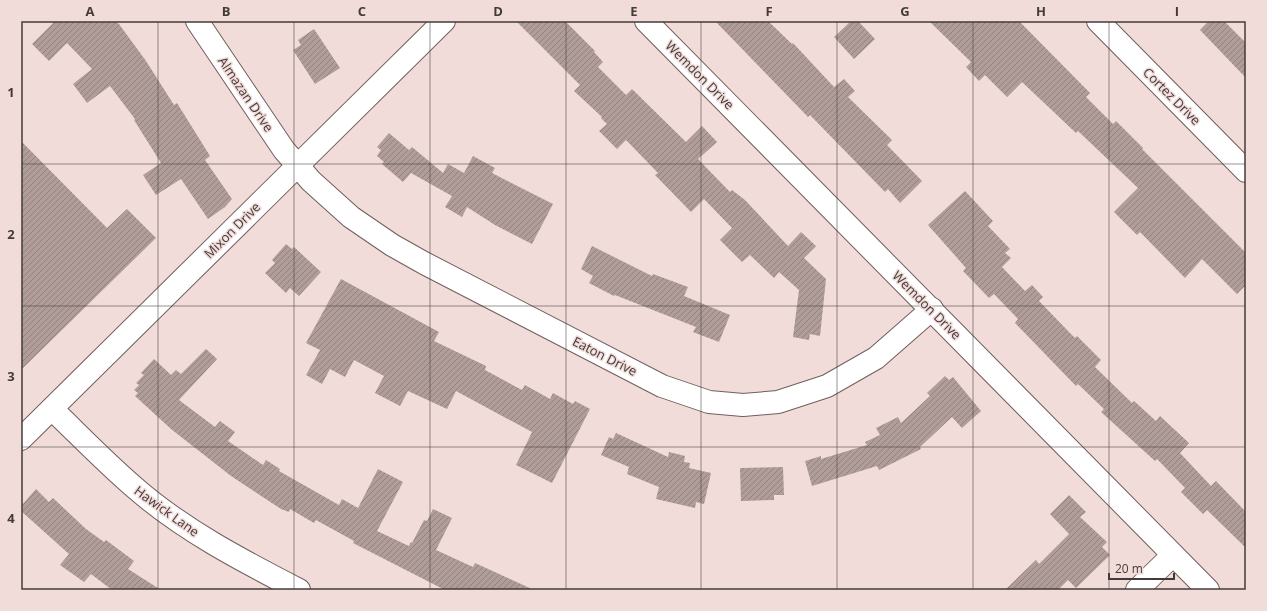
<svg xmlns="http://www.w3.org/2000/svg" width="1267" height="611" viewBox="0 0 1267 611" font-family="'Open Sans',sans-serif">
  <defs>
    <pattern id="building-hatch" width="6" height="6" patternUnits="userSpaceOnUse"><rect width="6" height="6" fill="#b09d9a"/><path d="M-1 1l2-2M0 6l6-6M5 7l2-2" fill="none" stroke="#91817f"/></pattern>
  </defs>
  <rect width="100%" height="100%" fill="#f1dcda"/>
  <g fill="url(#building-hatch)">
    <path d="M 55,21 L 115,21 L 119,24 L 146,61 L 174,105 L 177,103 L 210,156 L 205,160 L 232,199 L 225,207 L 208,219 L 181,179 L 156,195 L 143,175 L 161,163 L 134,120 L 135,119 L 110,86 L 87,103 L 73,84 L 92,69 L 67,43 L 49,61 L 32,44 Z"/>
    <path d="M 516,21 L 565,21 L 595,51 L 594,52 L 603,62 L 598,67 L 626,95 L 632,89 L 686,142 L 702,126 L 717,142 L 698,159 L 730,192 L 732,190 L 745,200 L 788,246 L 801,232 L 816,246 L 804,258 L 826,279 L 820,336 L 810,334 L 809,340 L 793,337 L 799,290 L 779,272 L 774,278 L 750,255 L 742,262 L 720,240 L 732,228 L 704,199 L 691,212 L 655,175 L 658,173 L 626,140 L 617,149 L 599,131 L 607,124 L 601,118 L 602,117 L 574,91 L 580,85 Z"/>
    <path d="M 715,21 L 768,21 L 792,44 L 793,43 L 834,87 L 844,79 L 855,91 L 848,97 L 892,140 L 887,145 L 922,181 L 900,203 L 888,189 L 885,192 L 810,115 L 808,117 Z"/>
    <path d="M 851,21 L 858,21 L 875,39 L 854,59 L 834,37 Z"/>
    <path d="M 929,21 L 1019,21 L 1090,93 L 1086,97 L 1113,124 L 1116,121 L 1143,148 L 1142,149 L 1246,253 L 1246,285 L 1237,294 L 1202,259 L 1185,278 L 1140,232 L 1137,235 L 1114,212 L 1138,188 L 1078,131 L 1076,133 L 1022,82 L 1007,97 L 985,75 L 979,81 L 966,67 L 971,62 Z"/>
    <path d="M 1209,21 L 1224,21 L 1246,43 L 1246,78 L 1200,30 Z"/>
    <path d="M 314,29 L 340,68 L 315,84 L 293,50 L 301,45 L 298,40 Z"/>
    <path d="M 389,133 L 409,150 L 412,147 L 443,173 L 448,164 L 464,173 L 473,156 L 495,168 L 492,173 L 553,204 L 532,244 L 495,225 L 467,207 L 462,217 L 445,207 L 452,196 L 411,173 L 403,182 L 382,164 L 384,162 L 377,156 L 381,150 L 377,147 Z"/>
    <path d="M 21,141 L 107,228 L 127,209 L 156,238 L 21,370 Z"/>
    <path d="M 965,191 L 993,221 L 988,226 L 1010,249 L 1005,253 L 1011,258 L 1002,267 L 1025,291 L 1032,285 L 1043,297 L 1039,301 L 1069,332 L 1075,338 L 1077,336 L 1101,360 L 1095,367 L 1132,403 L 1134,401 L 1156,421 L 1160,416 L 1189,443 L 1180,453 L 1211,486 L 1216,481 L 1246,512 L 1246,548 L 1207,510 L 1203,514 L 1181,492 L 1185,488 L 1157,459 L 1155,461 L 1101,412 L 1104,409 L 1078,384 L 1076,386 L 1015,323 L 1018,319 L 994,294 L 989,298 L 963,271 L 966,268 L 928,225 Z"/>
    <path d="M 286,244 L 292,249 L 294,247 L 321,272 L 299,296 L 290,288 L 286,293 L 265,273 L 275,263 L 272,260 Z"/>
    <path d="M 592,246 L 652,276 L 653,274 L 688,287 L 684,296 L 730,315 L 719,342 L 693,332 L 696,327 L 615,295 L 614,296 L 589,283 L 593,276 L 581,269 Z"/>
    <path d="M 341,279 L 439,332 L 434,341 L 486,366 L 485,370 L 522,390 L 525,385 L 550,399 L 553,393 L 573,404 L 575,401 L 590,409 L 552,483 L 516,465 L 532,432 L 456,391 L 447,409 L 408,391 L 400,406 L 375,393 L 384,376 L 354,360 L 345,377 L 330,369 L 322,384 L 306,375 L 320,350 L 306,343 Z"/>
    <path d="M 206,349 L 217,359 L 179,400 L 215,427 L 220,421 L 235,432 L 228,441 L 263,465 L 266,460 L 280,469 L 279,471 L 339,505 L 342,499 L 358,508 L 378,469 L 403,482 L 377,531 L 409,546 L 411,542 L 412,543 L 424,520 L 427,521 L 433,509 L 452,518 L 436,550 L 473,567 L 475,563 L 534,590 L 445,590 L 353,543 L 354,541 L 316,520 L 314,523 L 290,509 L 289,512 L 281,509 L 231,476 L 171,429 L 135,396 L 138,393 L 134,390 L 139,385 L 136,383 L 144,375 L 141,373 L 154,359 L 171,375 L 176,370 L 181,374 Z"/>
    <path d="M 945,376 L 949,380 L 953,377 L 981,411 L 962,428 L 952,417 L 920,447 L 921,449 L 879,470 L 877,466 L 812,486 L 805,461 L 821,456 L 821,459 L 867,445 L 865,442 L 880,435 L 876,428 L 898,417 L 901,423 L 930,396 L 927,393 Z"/>
    <path d="M 616,433 L 668,457 L 669,452 L 685,456 L 684,462 L 690,463 L 689,468 L 711,473 L 704,504 L 696,502 L 695,508 L 656,499 L 659,487 L 627,474 L 629,467 L 601,455 L 609,437 L 613,439 Z"/>
    <path d="M 783,467 L 784,495 L 774,495 L 774,500 L 741,501 L 740,468 Z"/>
    <path d="M 36,489 L 49,502 L 53,498 L 86,529 L 104,542 L 106,540 L 134,561 L 128,569 L 161,590 L 112,590 L 91,574 L 84,582 L 60,565 L 69,554 L 21,511 L 21,506 Z"/>
    <path d="M 1069,495 L 1086,512 L 1080,517 L 1107,542 L 1102,547 L 1110,555 L 1076,588 L 1068,580 L 1058,590 L 1005,590 L 1036,560 L 1039,564 L 1069,534 L 1050,514 Z"/>
  </g>
  <g fill="none" stroke-linecap="round" stroke-linejoin="round">
    <defs>
      <g id="minor">
        <path d="M 197,21 L 284,150 L 311,181 L 351,217 L 392,245 L 424,263 L 662,386 L 709,402 L 743,405 L 778,402 L 827,386 L 876,358 L 932,309"/>
        <path d="M 646,21 L 1208,590"/>
        <path d="M 1098,21 L 1246,171"/>
        <path d="M 52,409 C 79,435 105,462 134,487 C 183,530 241,560 299,590"/>
        <path d="M 21,439 L 444,21"/>
        <path d="M 1137,590 L 1173,555"/>
      </g>
    </defs>
    <use href="#minor" stroke="#705f5c" stroke-width="24"/>
    <use href="#minor" stroke="#fff" stroke-width="22"/>
  </g>
  <path fill="none" stroke="#433b3a" stroke-width="1" stroke-opacity="0.55" d="M 158,21 L 158,590M 294,21 L 294,590M 430,21 L 430,590M 566,21 L 566,590M 701,21 L 701,590M 837,21 L 837,590M 973,21 L 973,590M 1109,21 L 1109,590M 21,164 L 1246,164M 21,306 L 1246,306M 21,447 L 1246,447"/>
  <g text-anchor="middle" stroke-width="3" stroke-linejoin="round" paint-order="stroke">
    <g font-size="13" fill="#433b3a" stroke="#f1dcda">
      <text transform="translate(700 75) rotate(45)" y="5">Wemdon Drive</text>
      <text transform="translate(246 94) rotate(56)" y="5">Almazan Drive</text>
      <text transform="translate(1172 96) rotate(45)" y="5">Cortez Drive</text>
      <text transform="translate(232 230) rotate(-45)" y="5">Mixon Drive</text>
      <text transform="translate(927 305) rotate(45)" y="5">Wemdon Drive</text>
      <text transform="translate(605 356) rotate(27)" y="5">Eaton Drive</text>
      <text transform="translate(167 511) rotate(36)" y="5">Hawick Lane</text>
    </g>
  </g>
  <rect width="1267" height="611" fill="none" stroke="#f1dcda" stroke-width="44"/>
  <path d="M1109 573v6h65v-6" fill="none" stroke="#433b3a" stroke-width="2"/>
  <text x="1115" y="573" font-size="12" fill="#433b3a" stroke="#f1dcda" stroke-width="3" paint-order="stroke">20 m</text>
  <rect x="22" y="22" width="1223" height="567" fill="none" stroke="#433b3a" stroke-width="1.5"/>
  <g font-size="13" text-anchor="middle" font-weight="bold" fill="#433b3a">
    <text x="90" y="16">A</text>
    <text x="226" y="16">B</text>
    <text x="362" y="16">C</text>
    <text x="498" y="16">D</text>
    <text x="634" y="16">E</text>
    <text x="769" y="16">F</text>
    <text x="905" y="16">G</text>
    <text x="1041" y="16">H</text>
    <text x="1177" y="16">I</text>
    <text x="11" y="97">1</text>
    <text x="11" y="239">2</text>
    <text x="11" y="381">3</text>
    <text x="11" y="523">4</text>
  </g>
</svg>
